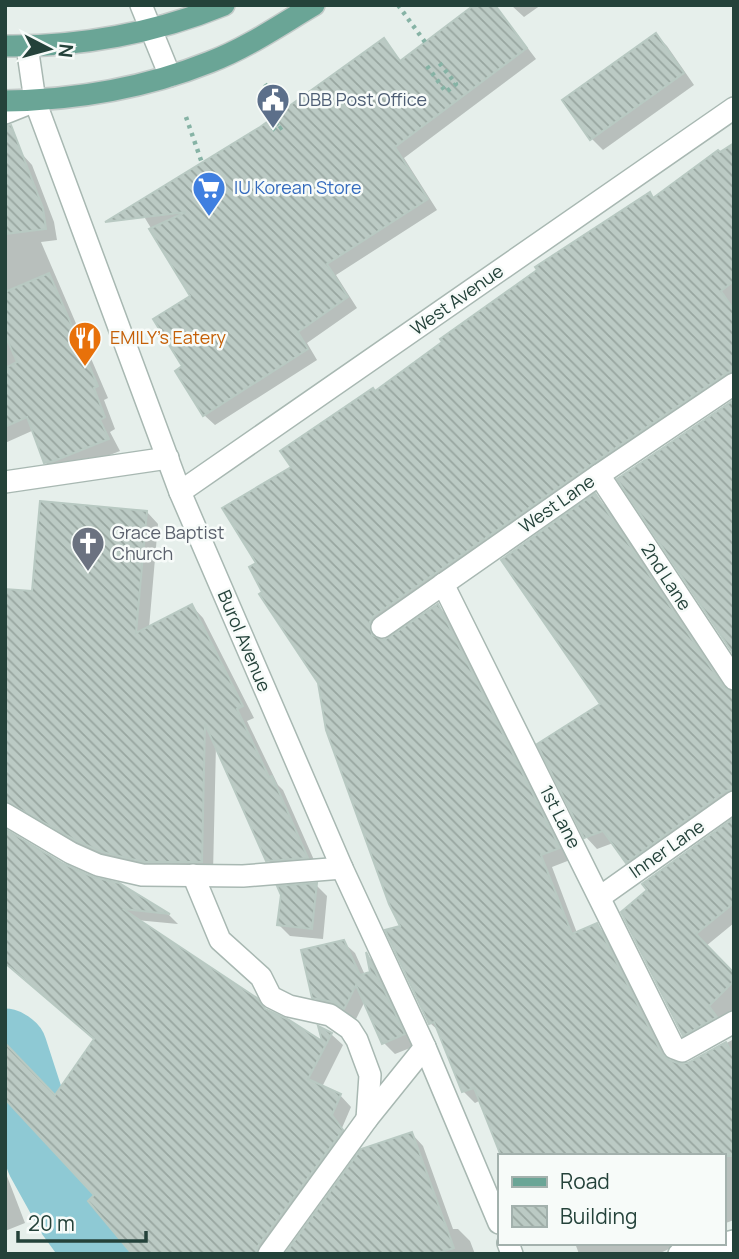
<svg xmlns="http://www.w3.org/2000/svg" width="739" height="1259" viewBox="0 0 739 1259" font-family="Manrope,sans-serif">
  <defs>
    <pattern id="building-back-hatch" width="6" height="6" patternUnits="userSpaceOnUse" patternTransform="scale(1.75)"><rect width="6" height="6" fill="#bbcac4"/><path d="M-1 5l2 2M0 0l6 6M5-1l2 2" fill="none" stroke="#98a6a0"/></pattern>
  </defs>
  <rect width="100%" height="100%" fill="#e6efeb"/>
  <g fill="#0003">
    <path d="M 495,5 L 536,59 L 404,158 L 437,210 L 336,275 L 357,308 L 307,343 L 317,360 L 215,425 L 204,415 L 184,367 L 193,297 L 137,205 L 261,128 L 384,40 L 402,62 Z"/>
    <path d="M 511,5 L 541,5 L 524,17 Z"/>
    <path d="M 656,35 L 667,46 L 694,85 L 603,150 L 592,139 L 564,100 Z"/>
    <path d="M 734,145 L 734,387 L 386,628 L 380,640 L 384,642 L 438,606 L 449,617 L 570,860 L 552,867 L 577,933 L 597,925 L 608,937 L 671,1063 L 684,1066 L 734,1039 L 734,1220 L 723,1224 L 723,1156 L 481,1100 L 475,1103 L 463,1091 L 440,1032 L 430,1023 L 403,927 L 320,682 L 264,593 L 258,564 L 293,468 L 375,393 Z"/>
    <path d="M 21,153 L 32,165 L 54,222 L 57,240 L 41,242 L 108,398 L 104,400 L 115,429 L 110,432 L 120,451 L 66,472 L 57,474 L 45,462 L 34,430 L 5,443 L 5,155 Z"/>
    <path d="M 595,496 L 607,507 L 728,691 L 734,694 L 734,805 L 639,873 L 613,843 L 597,849 L 586,837 L 602,704 Z"/>
    <path d="M 147,512 L 158,524 L 149,628 L 192,606 L 203,618 L 254,718 L 247,721 L 278,785 L 283,790 L 318,869 L 279,872 L 268,860 L 216,744 L 213,873 L 115,863 L 5,818 L 5,602 L 28,662 Z"/>
    <path d="M 734,820 L 734,923 L 706,946 L 734,975 L 734,1026 L 695,1046 L 684,1035 L 623,912 Z"/>
    <path d="M 64,866 L 92,879 L 118,885 L 169,915 L 178,924 L 136,920 L 256,999 L 268,1012 L 325,1045 L 331,1034 L 343,1045 L 322,1087 L 340,1095 L 351,1107 L 342,1128 L 353,1142 L 272,1254 L 125,1254 L 120,1248 L 126,1243 L 96,1196 L 56,1097 L 96,1040 Z"/>
    <path d="M 316,885 L 327,896 L 323,939 L 290,936 L 279,925 Z"/>
    <path d="M 343,942 L 355,953 L 365,975 L 372,973 L 369,957 L 377,965 L 415,1046 L 395,1054 L 384,1043 L 365,1001 L 356,1019 L 346,1013 L 325,1008 L 314,997 Z"/>
    <path d="M 412,1134 L 423,1146 L 453,1229 L 458,1229 L 470,1241 L 475,1254 L 288,1254 Z"/>
    <path d="M 5,1171 L 25,1223 L 5,1231 Z"/>
    <path d="M 575,1243 L 682,1243 L 658,1254 L 579,1254 Z"/>
  </g>
  <g fill="none" stroke-linecap="round" stroke-linejoin="round">
    <path stroke="#8ec9d4" stroke-width="77" d="M 5,1047 L 9,1050 L 44,1158 L 75,1214 L 104,1254"/>
  </g>
  <g fill="url(#building-back-hatch)" stroke="#b8c9c2" stroke-width="2">
    <path d="M 474,5 L 495,5 L 527,48 L 395,147 L 428,199 L 327,264 L 348,297 L 298,332 L 308,349 L 203,416 L 175,371 L 182,366 L 153,319 L 190,296 L 149,229 L 186,212 L 105,222 L 260,127 L 384,38 L 400,61 Z"/>
    <path d="M 656,33 L 684,73 L 590,140 L 562,100 Z"/>
    <path d="M 11,125 L 43,208 L 46,229 L 5,234 L 5,126 Z"/>
    <path d="M 734,143 L 734,281 L 721,291 L 734,310 L 734,371 L 727,373 L 592,464 L 374,616 L 370,622 L 372,635 L 384,640 L 438,604 L 560,848 L 541,855 L 572,934 L 597,923 L 662,1054 L 669,1060 L 678,1063 L 688,1063 L 726,1042 L 734,1056 L 734,1156 L 501,1156 L 474,1088 L 462,1092 L 434,1022 L 429,1024 L 385,930 L 400,926 L 389,904 L 326,730 L 318,683 L 259,594 L 262,592 L 249,567 L 256,563 L 222,508 L 291,467 L 280,451 L 373,388 L 375,391 L 442,342 L 440,339 L 537,270 L 535,267 L 650,192 L 653,198 L 718,150 L 720,152 Z"/>
    <path d="M 49,273 L 98,386 L 94,388 L 105,417 L 100,420 L 109,439 L 54,461 L 44,463 L 27,417 L 5,427 L 5,368 L 17,362 L 5,335 L 5,292 Z"/>
    <path d="M 734,400 L 734,655 L 617,479 Z"/>
    <path d="M 595,493 L 723,686 L 734,692 L 734,789 L 726,791 L 626,863 L 603,831 L 584,838 L 537,744 L 600,704 L 501,560 Z"/>
    <path d="M 40,501 L 147,511 L 136,633 L 192,604 L 243,706 L 237,709 L 269,777 L 272,776 L 308,858 L 266,861 L 205,724 L 202,862 L 144,862 L 102,852 L 77,841 L 5,801 L 5,589 L 32,591 Z"/>
    <path d="M 734,818 L 734,903 L 696,934 L 734,973 L 734,981 L 709,1006 L 717,1017 L 683,1036 L 621,912 L 647,890 L 642,884 Z"/>
    <path d="M 5,829 L 64,864 L 93,877 L 119,883 L 170,914 L 123,909 L 257,998 L 265,1009 L 289,1020 L 322,1041 L 318,1026 L 332,1033 L 308,1079 L 341,1094 L 332,1115 L 343,1130 L 258,1246 L 256,1254 L 132,1254 L 88,1201 L 94,1195 L 5,1099 L 5,1043 L 55,1095 L 94,1039 L 5,963 Z"/>
    <path d="M 317,883 L 312,929 L 277,925 L 281,895 L 277,886 Z"/>
    <path d="M 344,940 L 360,975 L 370,972 L 366,952 L 405,1034 L 382,1044 L 356,985 L 344,1009 L 333,1002 L 312,998 L 301,950 Z"/>
    <path d="M 412,1132 L 454,1248 L 435,1254 L 285,1254 L 361,1149 Z"/>
  </g>
  <g fill="none" stroke-linecap="round" stroke-linejoin="round">
    <defs>
      <g id="minor">
        <path d="M 141,5 L 170,76"/>
        <path d="M 27,46 L 35,101 L 180,492 L 342,868 L 425,1047 L 499,1223"/>
        <path d="M 5,113 L 35,101"/>
        <path d="M 599,475 L 734,679"/>
        <path d="M 5,482 L 168,458"/>
        <path d="M 180,492 L 734,108"/>
        <path d="M 443,584 L 674,1048 L 682,1051 L 734,1022"/>
        <path d="M 382,627 L 599,475 L 734,384"/>
        <path d="M 5,814 L 71,853 L 98,865 L 142,875 L 243,876 L 342,868"/>
        <path d="M 193,875 L 220,940 L 261,977 L 271,997 L 289,1006 L 330,1015 L 350,1029 L 357,1040 L 370,1075 L 367,1119"/>
        <path d="M 600,897 L 734,802"/>
        <path d="M 508,1243 L 512,1254"/>
        <path d="M 269,1254 L 367,1119 L 425,1047"/>
        <path d="M 679,1254 L 734,1241"/>
      </g>
      <g id="major">
        <path d="M 5,46 C 79,47 156,33 224,5"/>
        <path d="M 5,101 C 75,100 145,88 210,62 C 247,48 280,25 314,5"/>
      </g>
    </defs>
    <use href="#minor" stroke="#a8b8b2" stroke-width="24"/>
    <use href="#major" stroke="#c2cac8" stroke-width="24"/>
    <g stroke="#86b3a5" stroke-width="4.5" stroke-dasharray="3.5 5" stroke-linecap="butt">
      <path d="M 398,5 L 425,42"/>
      <path d="M 427,66 L 446,92 L 456,84 L 437,60"/>
      <path d="M 265,84 L 284,109"/>
      <path d="M 186,117 L 202,163"/>
      <path d="M 282,127 L 276,131 L 272,127 L 282,120"/>
    </g>
    <use href="#minor" stroke="#fff" stroke-width="21"/>
    <use href="#major" stroke="#6aa596" stroke-width="21"/>
  </g>
  <defs>
    <symbol id="civic-pin" viewBox="-11 -11 22 30"><path d="M0 17L-7.5 6A9.5 9.5 0 1 1 7.5 6Z" fill="#5c6f8a" stroke="#f7fbf9"/><path d="M-.6-6.5H3V-4.5H.6V-3L4-1V1h2V6H-6V1h2V-1L-.6-3ZM-1.2 2.5V6h2.4V2.5Z" fill="#fff"/></symbol>
    <symbol id="supermarket-pin" viewBox="-11 -11 22 30"><path d="M0 17L-7.5 6A9.5 9.5 0 1 1 7.5 6Z" fill="#3f7fe0" stroke="#f7fbf9"/><path d="M-6-5.5h2.5l.6 2H6L4.5 2H-2.5L-4.4-4H-6ZM-1.5 3.2a1.3 1.3 0 1 0 .1 0ZM3 3.2a1.3 1.3 0 1 0 .1 0Z" fill="#fff"/></symbol>
    <symbol id="restaurant-pin" viewBox="-11 -11 22 30"><path d="M0 17L-7.5 6A9.5 9.5 0 1 1 7.5 6Z" fill="#e8710a" stroke="#f7fbf9"/><path d="M-5-6h1v4h1v-4h1v4h1v-4h1v5L-1.5 .5V6h-2V.5L-5-1ZM5-6V6H3V1.5H1.5Q1.5-4 5-6Z" fill="#fff"/></symbol>
    <symbol id="church-pin" viewBox="-11 -11 22 30"><path d="M0 17L-7.5 6A9.5 9.5 0 1 1 7.5 6Z" fill="#6b7280" stroke="#f7fbf9"/><path d="M-1.2-6h2.4v3.5h3.3v2.4h-3.3V6h-2.4V-.1h-3.3v-2.4h3.3Z" fill="#fff"/></symbol>
  </defs>
  <g fill-rule="evenodd">
    <use href="#civic-pin" x="254" y="81" width="38" height="52"/>
    <use href="#supermarket-pin" x="190" y="169" width="38" height="52"/>
    <use href="#restaurant-pin" x="66" y="319" width="38" height="52"/>
    <use href="#church-pin" x="69" y="524" width="38" height="52"/>
  </g>
  <g text-anchor="middle" stroke-width="5" stroke-linejoin="round" paint-order="stroke">
    <g font-size="18" fill="#4e5e75" stroke="#f7fbf9" text-anchor="start">
      <text x="298" y="106">DBB Post Office</text>
    </g>
    <g font-size="18" fill="#366cbe" stroke="#f7fbf9" text-anchor="start">
      <text x="234" y="194">IU Korean Store</text>
    </g>
    <g font-size="18" fill="#24423a" stroke="#f7fbf9">
      <text transform="translate(457 300) rotate(-35)" y="6">West Avenue</text>
      <text transform="translate(557 504) rotate(-35)" y="6">West Lane</text>
      <text transform="translate(666 577) rotate(57)" y="6">2nd Lane</text>
      <text transform="translate(244 641) rotate(67)" y="6">Burol Avenue</text>
      <text transform="translate(560 817) rotate(63)" y="6">1st Lane</text>
      <text transform="translate(667 849) rotate(-35)" y="6">Inner Lane</text>
    </g>
    <g font-size="18" fill="#c56008" stroke="#f7fbf9" text-anchor="start">
      <text x="110" y="344">EMILY's Eatery</text>
    </g>
    <g font-size="18" fill="#5b616d" stroke="#f7fbf9" text-anchor="start">
      <text x="112" y="539">Grace Baptist<tspan x="112" dy="21">Church</tspan></text>
    </g>
  </g>
  <rect width="739" height="1259" fill="none" stroke="#24423a" stroke-width="14"/>
  <rect x="498" y="1154" width="228" height="91" fill="#f7fbf9" stroke="#a3b1ad" stroke-width="2"/>
  <rect x="512" y="1177" width="35" height="10" fill="#6aa596" stroke="#a3b1ad" stroke-width="2"/>
  <text x="560" y="1189" font-size="21" fill="#24423a">Road</text>
  <rect x="512" y="1206" width="35" height="21" fill="url(#building-back-hatch)" stroke="#a3b1ad" stroke-width="2"/>
  <text x="560" y="1224" font-size="21" fill="#24423a">Building</text>
  <g transform="translate(49 49) rotate(96)" stroke="#f7fbf9" stroke-width="5" paint-order="stroke">
  <path d="M0-5L12 26L0 18L-12 26Z" fill="#24423a"/>
  <text y="-10" font-size="19" font-weight="bold" text-anchor="middle" fill="#24423a">N</text>
  </g>
  <path d="M18 1231v10h128v-10" fill="none" stroke="#24423a" stroke-width="3.5"/>
  <text x="28" y="1231" font-size="21" fill="#24423a" stroke="#f7fbf9" stroke-width="5" paint-order="stroke">20 m</text>
</svg>
